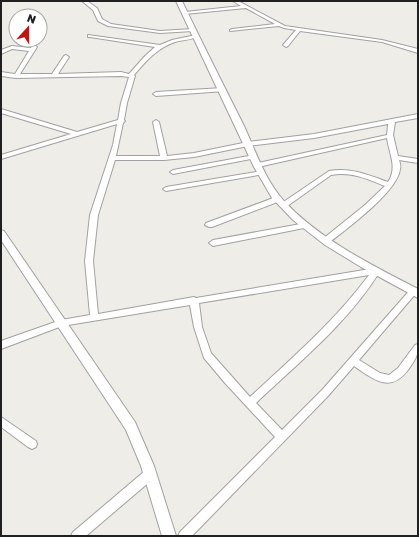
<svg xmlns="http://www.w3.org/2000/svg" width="419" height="537" viewBox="0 0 419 537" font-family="'Golos Text',sans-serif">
  <rect width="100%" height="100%" fill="#efede7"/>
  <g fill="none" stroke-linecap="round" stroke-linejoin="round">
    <defs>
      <g id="minor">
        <path d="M 82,1 L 87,1 L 97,8 L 102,19 L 111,24 L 160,31 L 193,29 L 195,30 L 193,31 L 160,33 L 108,26 L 98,21 L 93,10 Z"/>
        <path d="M 233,1 L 238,1 L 285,26 L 382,40 L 418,49 L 418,53 L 382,42 L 300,31 L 288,46 L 286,47 L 283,45 L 296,30 L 284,28 L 279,26 L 230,31 L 230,30 L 232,29 L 275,24 L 246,8 L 185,14 L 183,13 L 185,12 L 241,6 Z"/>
        <path d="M 88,35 L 160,45 L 172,40 L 196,35 L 198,36 C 192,40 182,40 175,42 C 157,48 146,61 134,75 L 135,76 L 127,103 L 124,120 L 125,121 L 123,123 L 116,156 L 160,156 L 153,122 L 156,120 L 159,122 L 167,156 L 194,153 L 248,142 L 314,134 L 418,114 L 418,118 L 395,122 L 393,135 L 398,156 L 418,159 L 418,163 L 399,160 C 400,163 401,166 400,169 C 398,191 348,228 330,242 L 327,243 L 323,240 L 324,238 L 365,205 L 385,186 C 368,179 350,171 331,175 L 286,207 L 283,207 L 279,205 L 329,171 C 350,167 369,175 388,182 C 398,167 389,154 387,138 L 258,167 L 255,165 L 258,163 L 387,135 L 388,124 L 314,138 L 248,146 L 194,157 L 164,160 L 115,160 L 98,215 L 93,261 L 98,314 L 194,297 L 196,298 L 376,268 L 379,269 L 380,271 C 349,322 299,362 256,403 L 282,430 L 322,390 L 410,290 L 416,290 L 417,292 L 359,360 L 380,373 L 389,375 L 398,368 L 415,345 L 418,344 C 418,357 415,360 408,370 C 390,394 373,379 354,366 L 328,396 L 192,536 L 178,536 L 180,532 L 275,437 L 225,383 L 204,358 L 194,327 L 190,305 L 62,326 L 1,349 L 1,341 L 61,320 L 90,315 L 85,261 L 90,215 L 113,145 L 117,124 L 1,159 L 1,155 L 71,134 L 1,113 L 1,109 L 77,132 L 118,120 L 121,103 L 129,77 L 121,76 L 16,78 L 1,76 L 1,72 L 15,74 L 29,51 L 12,49 L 1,54 L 1,50 L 12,46 L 31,48 L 32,46 L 36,46 L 37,47 L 20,74 L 52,74 L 64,56 L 66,55 L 69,57 L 58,74 L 121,72 L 129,74 L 145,56 L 155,47 L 90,37 L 88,37 ZM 369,275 C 335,321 292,358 250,397 L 211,353 L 202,327 L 199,303 Z"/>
        <path d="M 223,88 L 226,90 L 225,91 L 156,96 L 153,94 L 156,92 Z"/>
        <path d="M 254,155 L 257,157 L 256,158 L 173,174 L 170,172 L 173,170 Z"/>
        <path d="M 262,171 L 265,173 L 264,174 L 166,191 L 163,189 L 166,187 Z"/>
        <path d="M 276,197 L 280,197 L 282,199 L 280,201 L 212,227 L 209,227 L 205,225 L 206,223 Z"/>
        <path d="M 306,223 L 310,225 L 309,227 L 213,246 L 209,243 L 213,240 Z"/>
        <path d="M 1,417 L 36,441 L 37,444 L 36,447 L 32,449 L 28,447 L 1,427 Z"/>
        <path d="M 150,469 L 154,470 L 155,474 L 154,478 L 86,536 L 71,536 L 73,532 L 146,470 Z"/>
      </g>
      <g id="tertiary">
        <path d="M 176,1 L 182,1 C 202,43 223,84 244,126 C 256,152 265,180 284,201 C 320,240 372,265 418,289 L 418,298 L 361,267 L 325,245 L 293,220 L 272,198 L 254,167 Z"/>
        <path d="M 1,230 L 4,231 L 135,422 L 154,466 L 176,536 L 162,536 L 141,466 L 126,430 L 1,240 Z"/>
      </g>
    </defs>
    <use href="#minor" stroke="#a1a1a1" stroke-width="2"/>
    <use href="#tertiary" stroke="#a1a1a1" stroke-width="2"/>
    <use href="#minor" fill="#fff" fill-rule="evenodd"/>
    <use href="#tertiary" fill="#fff" fill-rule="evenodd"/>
  </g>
  <rect width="419" height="537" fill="none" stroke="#202020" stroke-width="4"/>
  <g transform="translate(28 28) rotate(21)"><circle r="19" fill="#ffffff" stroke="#a6a6a6"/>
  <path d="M0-3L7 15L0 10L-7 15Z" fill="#bc1514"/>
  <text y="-6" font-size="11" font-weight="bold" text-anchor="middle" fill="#202020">N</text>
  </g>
</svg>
